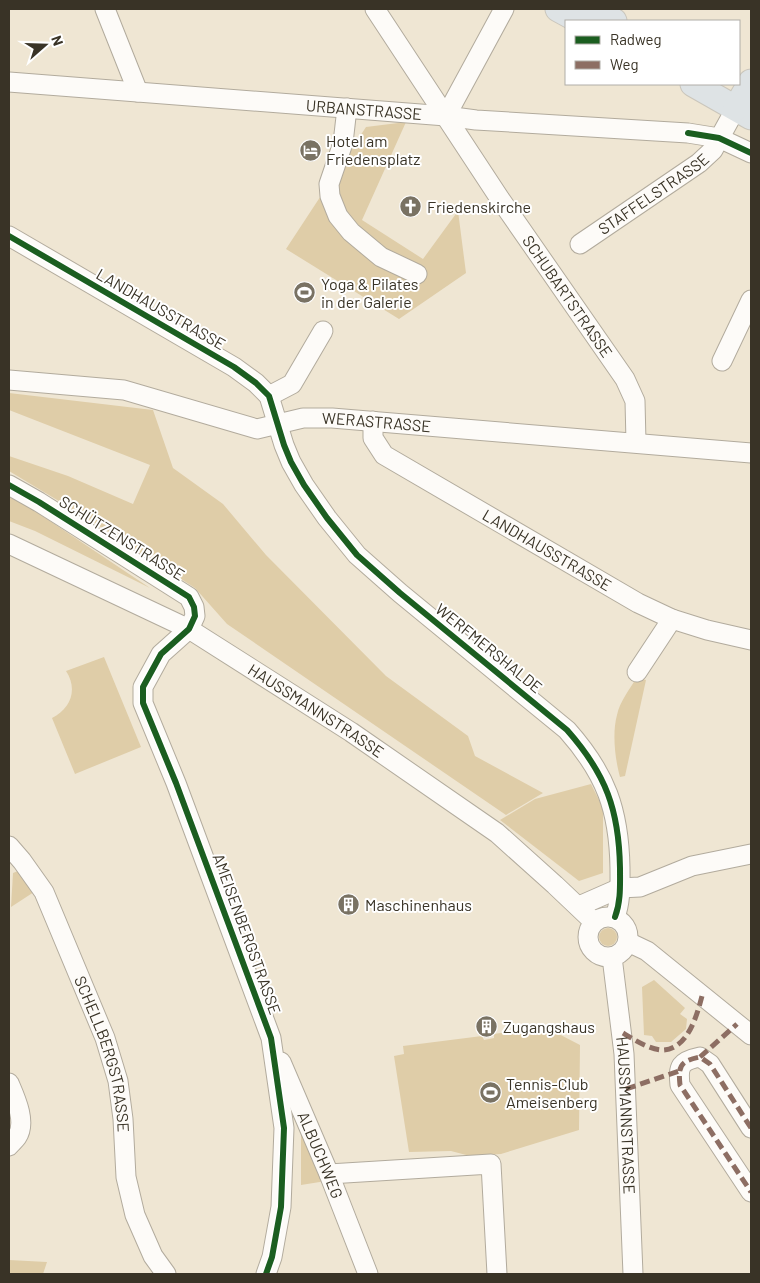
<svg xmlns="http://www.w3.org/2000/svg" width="760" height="1283" viewBox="0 0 760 1283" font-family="Barlow,sans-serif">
  <rect width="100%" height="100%" fill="#efe6d3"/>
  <g fill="#dfcda8">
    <path d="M 406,122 L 362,220 L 423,259 L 458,211 L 466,273 L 399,319 L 286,249 L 366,127 Z"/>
    <path d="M 9,393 L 153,410 L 173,468 L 223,504 L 266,555 L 386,676 L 468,736 L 475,756 L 543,793 L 506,815 L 227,624 L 195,588 L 87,518 L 9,471 L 9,456 L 68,476 L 133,504 L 150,465 L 9,410 Z"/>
    <path d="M 9,497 L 26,505 L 150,588 L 35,531 L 9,521 Z"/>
    <path d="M 104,657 L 141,747 L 75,774 L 52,718 C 71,709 78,689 66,671 Z"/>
    <path d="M 637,677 L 646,680 L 625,776 L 620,777 C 615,759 612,733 617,715 C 620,701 630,689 637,677 Z"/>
    <path d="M 591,784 L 603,808 L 603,873 L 579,881 L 500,820 L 535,799 Z"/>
    <path d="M 18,871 L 26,880 L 34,892 L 11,907 L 13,873 Z"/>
    <circle cx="608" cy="937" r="9"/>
    <path d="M 654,980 L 685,1008 L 680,1014 L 687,1019 L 686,1029 L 671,1042 L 656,1042 L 652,1036 L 644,1035 L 642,987 Z"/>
    <path d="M 531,1028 L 553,1031 L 580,1045 L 579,1130 L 501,1154 L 470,1156 L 451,1151 L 409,1152 L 394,1056 L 404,1054 L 403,1046 L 482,1036 L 484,1040 L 494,1038 L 494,1034 Z"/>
    <path d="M 303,1131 L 326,1181 L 301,1185 L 301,1134 Z"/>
    <path d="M 9,1260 L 47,1262 L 43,1274 L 9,1274 Z"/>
  </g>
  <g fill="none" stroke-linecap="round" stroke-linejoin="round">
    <defs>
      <g id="minor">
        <path d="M 105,9 L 138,92"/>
        <path id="s1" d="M 375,9 L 500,199 L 625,379 L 635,401 L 636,442"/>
        <path id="s2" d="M 9,82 L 446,116 L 476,120 L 688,133 L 719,138 L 751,153"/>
        <path d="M 347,108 L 343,143 L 329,184 L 330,196 L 338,216 L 351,232 L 381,257 L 417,274"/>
        <path d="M 446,116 L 504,9"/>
        <path d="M 9,236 L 234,367 L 256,383 L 269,396 L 284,445 L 291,462 L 304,485 L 327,518 L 357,555 L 400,593 L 567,730 C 606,774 619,810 620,868 C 620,885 621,901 615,917"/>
        <path id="s3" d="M 580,244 L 699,163 L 713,150 L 736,108"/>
        <path d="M 722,361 L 751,300"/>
        <path id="s4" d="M 9,380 L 124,390 L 257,429 L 303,418 L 332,418 L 751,453"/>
        <path d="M 269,396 L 292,384 L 323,331"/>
        <path id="s5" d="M 373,421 L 373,438 L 384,455 L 638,603 L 672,619 L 707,630 L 751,640"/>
        <path d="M 9,485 L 39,502 L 189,597 L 194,607 L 195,616 L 189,629 L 161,654 L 143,687 L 143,703 L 176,783 L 271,1038 L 284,1128 L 281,1207 L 272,1257 L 266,1274"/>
        <path id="s6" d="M 9,544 L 189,629 L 351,732 L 497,833 L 555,885 L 594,922"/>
        <path d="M 637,672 L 672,619"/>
        <path id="s7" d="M 9,846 L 22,861 L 44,892 L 105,1038 L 118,1081 L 123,1119 L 126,1177 L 135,1215 L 153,1256 L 166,1274"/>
        <path d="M 579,906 L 620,888 L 640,887 L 692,866 L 751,854"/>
        <circle cx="608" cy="937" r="20"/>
        <path d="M 628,942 L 647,951 L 751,1035"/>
        <path id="s8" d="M 612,957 L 624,1054 L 633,1274"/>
        <path id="s9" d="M 281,1062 L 329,1174 L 368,1274"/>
        <path d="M 9,1083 C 15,1097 27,1122 17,1137 C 15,1140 11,1143 9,1146"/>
        <path d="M 751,1128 L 710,1064 L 700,1057 C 680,1061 678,1066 680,1085 L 751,1192"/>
        <path d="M 329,1174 L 491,1164 L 497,1274"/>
      </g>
      <g id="major">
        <path d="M 558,9 L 580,21"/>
        <path d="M 591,9 L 614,21"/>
        <path d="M 693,84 L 751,117"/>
        <path d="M 736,108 L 751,82"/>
      </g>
    </defs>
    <use href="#minor" stroke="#b2ab9d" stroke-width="21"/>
    <use href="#major" stroke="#cac6bc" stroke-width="27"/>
    <use href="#minor" stroke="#fdfbf8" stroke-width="19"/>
    <use href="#major" stroke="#dee3e5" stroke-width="25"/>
    <g stroke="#8d6e63" stroke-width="5" stroke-dasharray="10 5" stroke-linecap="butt">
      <path d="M 623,1033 C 633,1039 650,1050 663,1050 C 688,1049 697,1015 702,996"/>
      <path d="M 700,1057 L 737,1024"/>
      <path d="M 626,1089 L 679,1071"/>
      <path d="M 751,1128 L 710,1064 L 700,1057 C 680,1061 678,1066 680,1085 L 751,1192"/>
    </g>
    <defs>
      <g id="cycleway">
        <path d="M 688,133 L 719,138 L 751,153"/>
        <path d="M 9,236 L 234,367 L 256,383 L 269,396 L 284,445 L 291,462 L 304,485 L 327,518 L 357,555 L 400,593 L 567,730 C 606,774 619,810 620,868 C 620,885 621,901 615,917"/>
        <path d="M 9,485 L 39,502 L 189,597 L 194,607 L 195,616 L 189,629 L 161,654 L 143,687 L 143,703 L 176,783 L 271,1038 L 284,1128 L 281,1207 L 272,1257 L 266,1274"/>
      </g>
    </defs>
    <use href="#cycleway" stroke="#fff" stroke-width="9"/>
    <use href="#cycleway" stroke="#1b5e20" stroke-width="6"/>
  </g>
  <defs>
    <symbol id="hotel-disc" viewBox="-11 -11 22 22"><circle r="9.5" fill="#797263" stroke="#fff"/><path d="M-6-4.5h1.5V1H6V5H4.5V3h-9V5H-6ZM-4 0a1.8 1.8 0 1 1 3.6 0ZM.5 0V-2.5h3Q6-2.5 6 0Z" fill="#fff"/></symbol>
    <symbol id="church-disc" viewBox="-11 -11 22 22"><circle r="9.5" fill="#797263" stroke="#fff"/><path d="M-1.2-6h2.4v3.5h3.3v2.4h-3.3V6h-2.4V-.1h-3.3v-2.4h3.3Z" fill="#fff"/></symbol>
    <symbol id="stadium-disc" viewBox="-11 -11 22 22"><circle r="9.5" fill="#797263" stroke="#fff"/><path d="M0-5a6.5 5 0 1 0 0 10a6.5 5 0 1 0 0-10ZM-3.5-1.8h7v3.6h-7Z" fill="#fff"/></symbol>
    <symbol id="building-disc" viewBox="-11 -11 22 22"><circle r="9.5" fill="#797263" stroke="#fff"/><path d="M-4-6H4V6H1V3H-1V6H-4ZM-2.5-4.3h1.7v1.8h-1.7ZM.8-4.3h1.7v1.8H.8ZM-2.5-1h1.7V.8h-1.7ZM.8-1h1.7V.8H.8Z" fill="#fff"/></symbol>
  </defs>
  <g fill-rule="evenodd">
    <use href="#hotel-disc" x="298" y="138" width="25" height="25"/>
    <use href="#church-disc" x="398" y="194" width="25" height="25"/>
    <use href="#stadium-disc" x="292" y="280" width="25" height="25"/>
    <use href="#building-disc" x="336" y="892" width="25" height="25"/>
    <use href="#building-disc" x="474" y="1014" width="25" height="25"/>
    <use href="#stadium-disc" x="478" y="1080" width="25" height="25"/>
  </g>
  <g text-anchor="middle" stroke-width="4" stroke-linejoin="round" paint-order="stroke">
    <g font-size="16" fill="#393326" stroke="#fff">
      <text dy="6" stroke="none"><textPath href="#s2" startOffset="356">URBANSTRASSE</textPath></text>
      <text dy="6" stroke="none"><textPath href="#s3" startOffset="89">STAFFELSTRASSE</textPath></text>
      <text dy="6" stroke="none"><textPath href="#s1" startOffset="346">SCHUBARTSTRASSE</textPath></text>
      <text transform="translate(161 309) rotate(30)" y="6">LANDHAUSSTRASSE</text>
      <text dy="6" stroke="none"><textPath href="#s4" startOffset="375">WERASTRASSE</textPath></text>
      <text transform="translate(122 538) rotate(32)" y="6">SCHÜTZENSTRASSE</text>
      <text dy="6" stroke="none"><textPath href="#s5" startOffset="226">LANDHAUSSTRASSE</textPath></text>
      <text transform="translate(489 648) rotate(39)" y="6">WERFMERSHALDE</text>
      <text dy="6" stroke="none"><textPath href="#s6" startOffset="350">HAUSSMANNSTRASSE</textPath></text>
      <text transform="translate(247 934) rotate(70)" y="6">AMEISENBERGSTRASSE</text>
      <text dy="6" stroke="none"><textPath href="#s7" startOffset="231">SCHELLBERGSTRASSE</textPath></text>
      <text dy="6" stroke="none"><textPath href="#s8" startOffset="159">HAUSSMANNSTRASSE</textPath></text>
      <text dy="6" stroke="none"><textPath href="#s9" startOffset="101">ALBUCHWEG</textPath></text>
    </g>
    <g font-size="16" fill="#393326" stroke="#fff" text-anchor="start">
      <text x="326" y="147">Hotel am<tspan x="326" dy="18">Friedensplatz</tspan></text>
      <text x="427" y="213">Friedenskirche</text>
      <text x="321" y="290">Yoga &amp; Pilates<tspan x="321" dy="18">in der Galerie</tspan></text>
      <text x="365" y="911">Maschinenhaus</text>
      <text x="503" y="1033">Zugangshaus</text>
      <text x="506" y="1090">Tennis-Club<tspan x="506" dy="18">Ameisenberg</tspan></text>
    </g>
  </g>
  <rect width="760" height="1283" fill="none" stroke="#393326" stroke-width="20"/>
  <rect x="565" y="20" width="175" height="65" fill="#ffffff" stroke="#b0ada8"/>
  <rect x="575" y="36" width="25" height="8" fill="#1b5e20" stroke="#b0ada8"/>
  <text x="610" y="45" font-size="15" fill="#393326">Radweg</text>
  <rect x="575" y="61" width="25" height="8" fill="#8d6e63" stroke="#b0ada8"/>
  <text x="610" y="70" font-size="15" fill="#393326">Weg</text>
  <g transform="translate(45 45) rotate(70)" stroke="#ffffff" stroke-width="4" paint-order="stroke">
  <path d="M0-4L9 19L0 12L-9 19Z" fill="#393326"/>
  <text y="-8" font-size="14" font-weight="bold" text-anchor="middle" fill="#393326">N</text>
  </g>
</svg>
